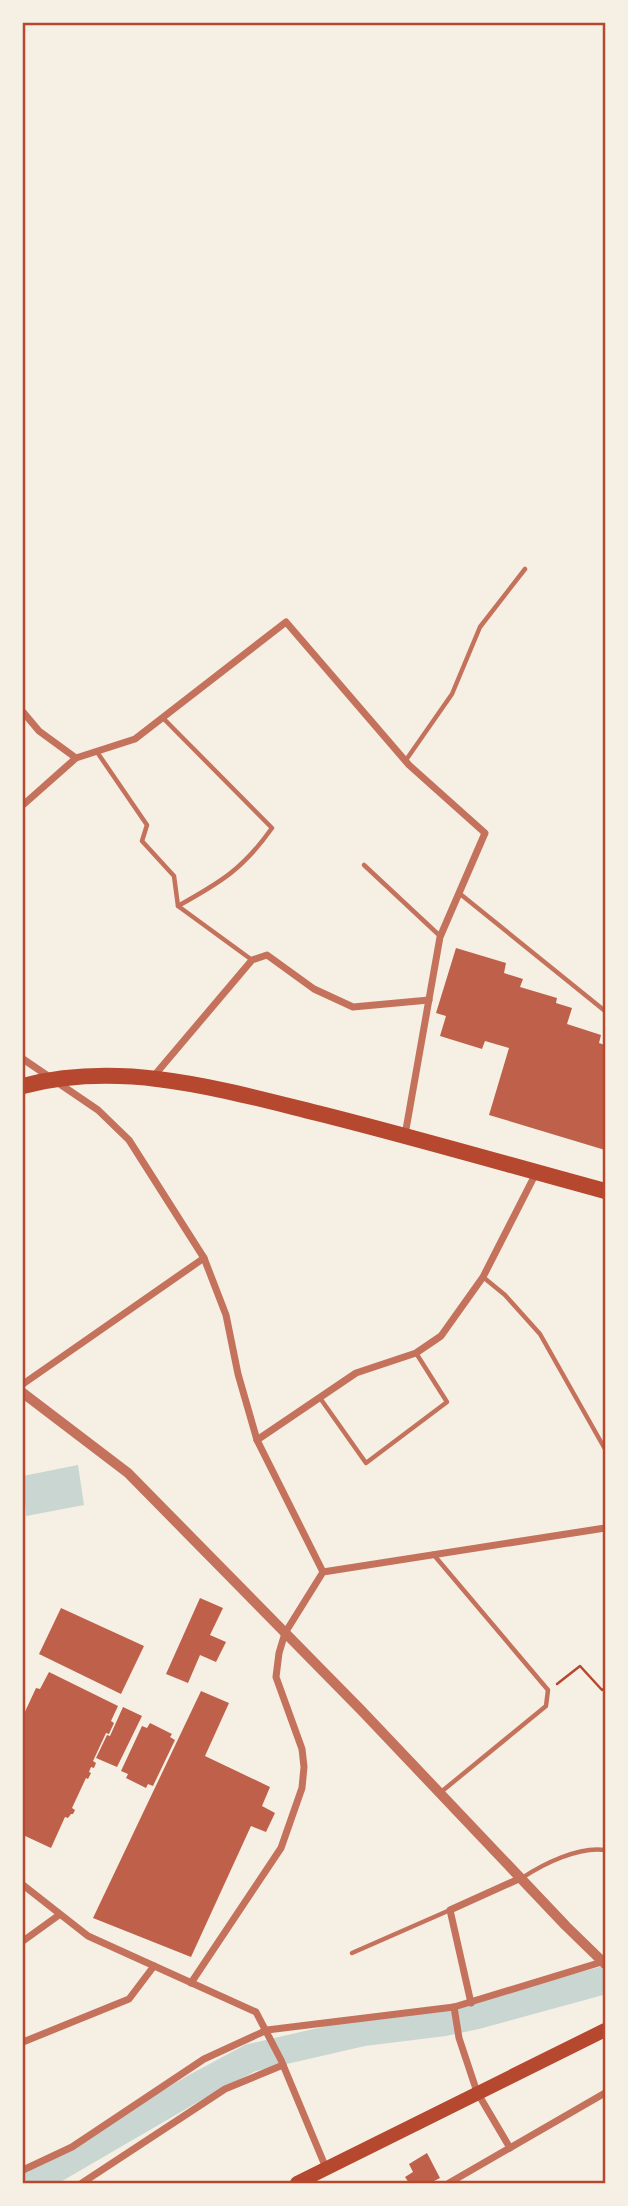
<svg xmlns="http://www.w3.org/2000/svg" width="628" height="2206" viewBox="0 0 628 2206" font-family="Mulish,sans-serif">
  <rect width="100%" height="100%" fill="#f6efe4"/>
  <path fill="#c9d6d2" d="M 78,1465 L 84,1505 L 26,1516 L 23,1476 Z"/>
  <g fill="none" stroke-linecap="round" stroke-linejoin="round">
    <path stroke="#c9d6d2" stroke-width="28" d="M 31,2183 L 196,2087 L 250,2058 L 363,2032 L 444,2022 L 477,2015 L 605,1980"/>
  </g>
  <g fill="#bf614a">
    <path d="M 456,948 L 506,963 L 504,973 L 523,979 L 520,987 L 557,998 L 556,1003 L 572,1008 L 567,1024 L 601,1035 L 599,1043 L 605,1045 L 605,1150 L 489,1115 L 509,1048 L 485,1041 L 482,1049 L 440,1036 L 446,1016 L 436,1013 Z"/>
    <path d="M 200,1598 L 223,1608 L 210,1635 L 226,1642 L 216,1662 L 200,1655 L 188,1683 L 166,1674 Z"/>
    <path d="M 61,1608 L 144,1646 L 121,1694 L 39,1654 Z"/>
    <path d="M 49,1672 L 118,1706 L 111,1721 L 114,1723 L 109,1734 L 106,1733 L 93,1761 L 96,1763 L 94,1768 L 91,1767 L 89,1772 L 91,1773 L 88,1779 L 86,1778 L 72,1808 L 75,1810 L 73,1814 L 71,1814 L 68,1818 L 65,1817 L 51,1848 L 23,1835 L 23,1716 L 36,1688 L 40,1689 Z"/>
    <path d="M 201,1691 L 229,1703 L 205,1756 L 270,1787 L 262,1806 L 275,1813 L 266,1832 L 251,1826 L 191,1957 L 93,1918 Z"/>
    <path d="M 123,1707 L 142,1716 L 117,1767 L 96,1758 L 107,1735 L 110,1736 Z"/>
    <path d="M 150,1723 L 172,1734 L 170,1737 L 175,1740 L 153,1786 L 148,1784 L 146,1788 L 126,1778 L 128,1774 L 121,1771 L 142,1726 L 147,1728 Z"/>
    <path d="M 427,2153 L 440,2178 L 430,2183 L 409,2183 L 405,2177 L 413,2172 L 409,2164 Z"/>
  </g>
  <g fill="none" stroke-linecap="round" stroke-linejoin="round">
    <path stroke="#b5482f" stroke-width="2.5" d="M 557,1684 L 580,1666 L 602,1690 L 605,1688"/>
    <g stroke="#c5725c" stroke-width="4.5">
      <path d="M 163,718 L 272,828 C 243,869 221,882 178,906"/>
      <path d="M 97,752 L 147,825 L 142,841 L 174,876 L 178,906 L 252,960"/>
      <path d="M 406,760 L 452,694 L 480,627 L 525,569"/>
      <path d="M 364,865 L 440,936"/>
      <path d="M 459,893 L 605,1011"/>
      <path d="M 483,1277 L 505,1295 L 540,1334 L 605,1449"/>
      <path d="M 320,1398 L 366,1463 L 447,1402 L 416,1353"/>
      <path d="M 433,1554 L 548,1690 L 546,1706 L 441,1792"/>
      <path d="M 522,1878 C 543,1864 579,1846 605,1850"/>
      <path d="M 352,1953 L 450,1910"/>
    </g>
    <g stroke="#c5725c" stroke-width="7">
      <path d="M 23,712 L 39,731 L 76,758"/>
      <path d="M 23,805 L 76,758 L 135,739 L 286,622 L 409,765 L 485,833 L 440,937 L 405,1135"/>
      <path d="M 23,1059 L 98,1110 L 129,1140 L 204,1258 L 226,1315 L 238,1374 L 257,1440 L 323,1572"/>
      <path d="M 153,1077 L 252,960 L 267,955 L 314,989 L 353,1007 L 429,1000"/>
      <path d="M 23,1384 L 204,1258"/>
      <path d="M 257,1440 L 356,1373 L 416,1353 L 441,1336 L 483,1277 L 536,1173"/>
      <path d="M 23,1885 L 88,1936 L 256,2012 L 281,2060 L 326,2168"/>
      <path d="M 23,1941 L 59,1915"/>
      <path d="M 191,1983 L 281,1848 L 302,1788 L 304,1767 L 302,1749 L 276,1677 L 279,1653 L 285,1633 L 323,1572 L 605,1528"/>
      <path d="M 471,2003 L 450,1910 L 521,1878"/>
      <path d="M 454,2007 L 459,2038 L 477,2092 L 510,2148"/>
      <path d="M 23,2042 L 129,1999 L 154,1966"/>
      <path d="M 23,2170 L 72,2147 L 204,2059 L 267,2030 L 454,2007 L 605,1961"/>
      <path d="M 82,2183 L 225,2089 L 283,2065"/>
      <path d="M 449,2183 L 605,2093"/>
    </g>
    <path stroke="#c5725c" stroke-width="10" d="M 23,1393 L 128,1473 L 362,1711 L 566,1926 L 605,1964"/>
    <path stroke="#b5482f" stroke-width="14" d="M 297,2183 L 605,2030"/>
    <path stroke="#b5482f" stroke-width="16" d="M 23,1086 C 122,1060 220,1089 317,1113 C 413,1137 509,1165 605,1191"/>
  </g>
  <rect width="628" height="2206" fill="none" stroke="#f6efe4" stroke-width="49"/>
  <rect x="24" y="24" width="580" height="2158" fill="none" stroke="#b5482f" stroke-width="2.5"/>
</svg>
